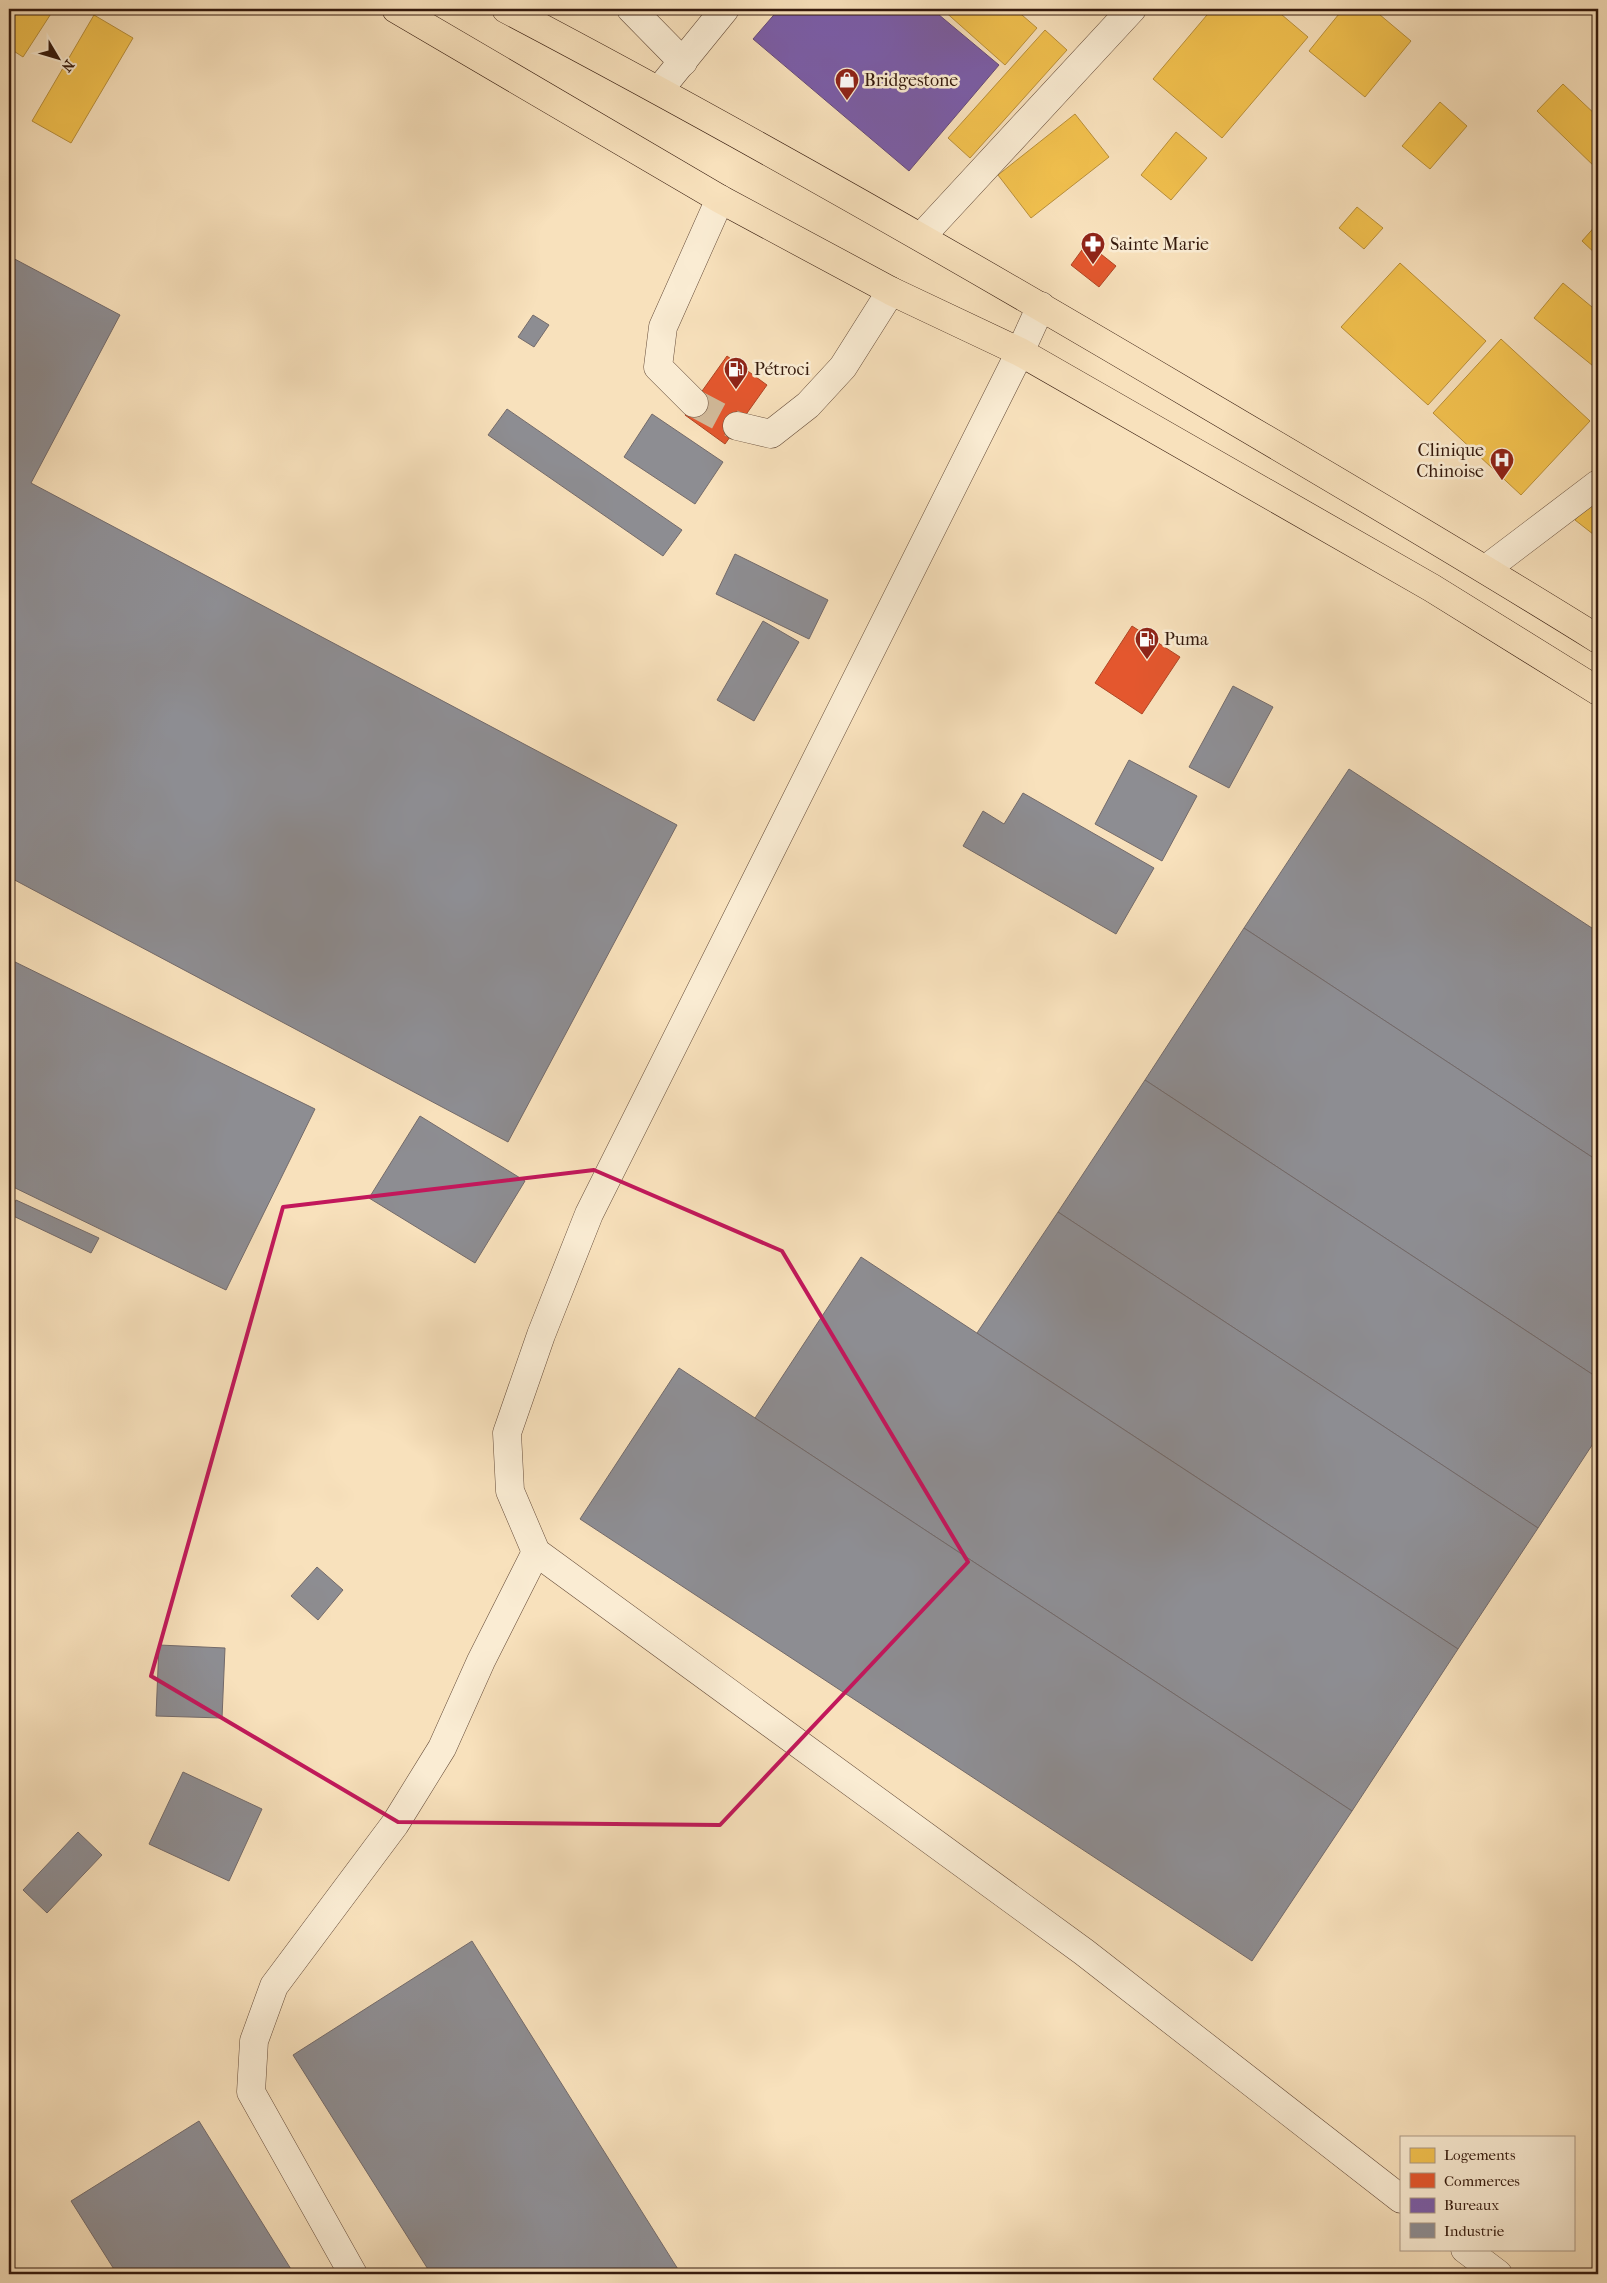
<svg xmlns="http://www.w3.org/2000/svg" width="1607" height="2283" viewBox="0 0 1607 2283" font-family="'IM FELL French Canon',serif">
  <rect width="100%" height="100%" fill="#f8e1bc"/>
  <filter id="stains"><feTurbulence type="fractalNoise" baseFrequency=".004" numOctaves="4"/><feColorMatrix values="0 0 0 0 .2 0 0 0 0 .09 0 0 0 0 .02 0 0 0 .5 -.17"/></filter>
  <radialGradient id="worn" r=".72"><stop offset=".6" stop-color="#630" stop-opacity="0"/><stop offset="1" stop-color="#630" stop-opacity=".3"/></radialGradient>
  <g fill="#f2c14e" stroke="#b98f3a">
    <path d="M 9,9 L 54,9 L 23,57 L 9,48 Z"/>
    <path d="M 942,9 L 1015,9 L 1037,28 L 1005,65 Z"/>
    <path d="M 1212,9 L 1275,9 L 1308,37 L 1222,138 L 1153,79 Z"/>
    <path d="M 1343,9 L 1373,9 L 1411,41 L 1365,97 L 1309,51 Z"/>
    <path d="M 94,15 L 133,38 L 71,143 L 32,121 Z"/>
    <path d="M 1045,30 L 1067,50 L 970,158 L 948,138 Z"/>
    <path d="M 1563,84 L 1598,117 L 1598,170 L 1537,111 Z"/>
    <path d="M 1440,102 L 1467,126 L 1430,169 L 1402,146 Z"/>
    <path d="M 1075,114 L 1109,157 L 1031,218 L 998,175 Z"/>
    <path d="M 1176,132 L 1207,158 L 1171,200 L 1141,175 Z"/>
    <path d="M 1357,207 L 1383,228 L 1364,249 L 1339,228 Z"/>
    <path d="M 1598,223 L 1598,256 L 1582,241 Z"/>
    <path d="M 1400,263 L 1486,341 L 1428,405 L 1341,327 Z"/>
    <path d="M 1563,283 L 1598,312 L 1598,370 L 1534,318 Z"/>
    <path d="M 1501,339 L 1590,421 L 1521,495 L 1433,413 Z"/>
    <path d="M 1597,491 L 1598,492 L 1598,538 L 1575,520 Z"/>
  </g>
  <g fill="#e4572e" stroke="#b04524">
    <path d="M 1087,243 L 1116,266 L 1099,287 L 1071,265 Z"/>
    <path d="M 727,356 L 767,385 L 725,444 L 685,415 Z"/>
    <path d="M 1132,626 L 1180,657 L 1142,714 L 1095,683 Z"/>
  </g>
  <path fill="#7b5ea7" stroke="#664a79" d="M 779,9 L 932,9 L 999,65 L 909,171 L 753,39 Z"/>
  <g fill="#8d8d92" stroke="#736a6a">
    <path d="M 9,256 L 120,315 L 31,483 L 677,825 L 508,1142 L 9,877 Z"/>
    <path d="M 533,315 L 549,325 L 534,347 L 518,337 Z"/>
    <path d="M 507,409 L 682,530 L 663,556 L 488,435 Z"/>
    <path d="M 652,414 L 723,462 L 695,504 L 624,457 Z"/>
    <path d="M 735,554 L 828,600 L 809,639 L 716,594 Z"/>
    <path d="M 763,621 L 799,642 L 754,721 L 717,700 Z"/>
    <path d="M 1233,686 L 1273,707 L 1229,788 L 1189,767 Z"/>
    <path d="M 1129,760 L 1197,796 L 1162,861 L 1095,824 Z"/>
    <path d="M 1349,769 L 1598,932 L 1598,1161 L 1244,928 Z"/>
    <path d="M 1023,793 L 1154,868 L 1116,934 L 963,846 L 983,811 L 1004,824 Z"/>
    <path d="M 1244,928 L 1598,1161 L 1598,1378 L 1145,1080 Z"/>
    <path d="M 9,959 L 315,1109 L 226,1290 L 9,1185 Z"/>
    <path d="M 1145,1080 L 1598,1378 L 1598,1436 L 1538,1528 L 1058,1212 Z"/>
    <path d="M 420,1116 L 525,1181 L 475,1263 L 369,1198 Z"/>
    <path d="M 16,1200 L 99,1238 L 91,1253 L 9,1214 Z"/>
    <path d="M 1058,1212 L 1538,1528 L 1458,1649 L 977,1333 Z"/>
    <path d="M 861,1257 L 1458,1649 L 1352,1811 L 755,1418 Z"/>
    <path d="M 679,1368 L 1352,1811 L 1252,1961 L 580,1519 Z"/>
    <path d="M 317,1567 L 343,1590 L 318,1620 L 291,1596 Z"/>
    <path d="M 159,1645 L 225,1648 L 222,1718 L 156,1716 Z"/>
    <path d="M 183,1772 L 262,1809 L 229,1881 L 149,1844 Z"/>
    <path d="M 78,1832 L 102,1855 L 47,1913 L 23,1890 Z"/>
    <path d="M 472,1941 L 681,2274 L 431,2274 L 293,2055 Z"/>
    <path d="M 199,2121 L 294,2274 L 117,2274 L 71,2201 Z"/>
  </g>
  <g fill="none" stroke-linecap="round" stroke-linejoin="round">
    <path stroke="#d1b999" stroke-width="28" stroke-dasharray="28 14" stroke-linecap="butt" d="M 694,403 L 737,426"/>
    <defs>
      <g id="minor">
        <path d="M 631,9 L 683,62"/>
        <path d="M 660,89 L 725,9"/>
        <path d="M 921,237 L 1132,9"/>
        <path d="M 1041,306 L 1020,352 L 589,1214 L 541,1335 L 507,1433 L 510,1491 L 536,1552 L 1084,1952 L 1401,2199"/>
        <path d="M 694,403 L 658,367 L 663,327 L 720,199"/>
        <path d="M 737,426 L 771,434 L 808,405 L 843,367 L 891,291"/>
        <path d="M 1486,569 L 1598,484"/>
        <path d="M 1465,2249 L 1498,2274"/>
        <path d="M 353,2274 L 251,2092 L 254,2041 L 274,1986 L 395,1824 L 442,1748 L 481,1661 L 536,1552"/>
      </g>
      <g id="major">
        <path d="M 396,9 L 720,199 L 891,291 L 1020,352 L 1432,588 L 1598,691"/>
        <path d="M 506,9 C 740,132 968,263 1196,398 C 1330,477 1465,556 1598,639"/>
      </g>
    </defs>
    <use href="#minor" stroke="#664c39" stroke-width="29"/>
    <use href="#major" stroke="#351a0d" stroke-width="29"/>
    <use href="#minor" stroke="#faecd3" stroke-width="28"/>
    <use href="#major" stroke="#f8e1bc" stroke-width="28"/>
  </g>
  <path fill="none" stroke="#c2185b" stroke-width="4" stroke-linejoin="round" d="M 594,1170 L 782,1251 L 968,1562 L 720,1825 L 398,1822 L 151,1676 L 283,1207 Z"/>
  <defs>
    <symbol id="shop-pin" viewBox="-11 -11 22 30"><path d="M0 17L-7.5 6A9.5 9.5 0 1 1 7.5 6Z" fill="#8f2418" stroke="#faecd3"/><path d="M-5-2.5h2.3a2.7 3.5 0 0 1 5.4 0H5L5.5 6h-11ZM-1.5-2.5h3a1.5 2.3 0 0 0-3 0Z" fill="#fff"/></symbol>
    <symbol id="pharmacy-pin" viewBox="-11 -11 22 30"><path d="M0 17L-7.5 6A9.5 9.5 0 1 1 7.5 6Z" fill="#8f2418" stroke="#faecd3"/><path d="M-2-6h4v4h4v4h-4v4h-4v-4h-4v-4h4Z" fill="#fff"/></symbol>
    <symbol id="fuel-pin" viewBox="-11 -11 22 30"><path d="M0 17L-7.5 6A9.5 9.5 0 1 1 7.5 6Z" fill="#8f2418" stroke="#faecd3"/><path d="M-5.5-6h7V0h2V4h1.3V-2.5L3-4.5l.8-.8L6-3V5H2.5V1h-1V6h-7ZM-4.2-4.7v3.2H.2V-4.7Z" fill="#fff"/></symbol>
    <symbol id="hospital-pin" viewBox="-11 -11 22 30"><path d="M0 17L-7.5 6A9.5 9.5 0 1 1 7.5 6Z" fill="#8f2418" stroke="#faecd3"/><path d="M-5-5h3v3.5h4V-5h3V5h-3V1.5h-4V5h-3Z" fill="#fff"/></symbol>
  </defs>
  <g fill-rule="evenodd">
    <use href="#shop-pin" x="833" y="66" width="28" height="38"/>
    <use href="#pharmacy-pin" x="1079" y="230" width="28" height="38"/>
    <use href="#fuel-pin" x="722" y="355" width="28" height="38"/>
    <use href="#hospital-pin" x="1488" y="446" width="28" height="38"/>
    <use href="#fuel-pin" x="1133" y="625" width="28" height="38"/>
  </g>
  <g text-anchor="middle" stroke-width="5" stroke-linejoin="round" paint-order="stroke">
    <g font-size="18" fill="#351a0d" stroke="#faecd3" text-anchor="start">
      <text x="864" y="86">Bridgestone</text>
      <text x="1110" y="250">Sainte Marie</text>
      <text x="754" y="375">Pétroci</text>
      <text x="1484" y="456" text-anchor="end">Clinique<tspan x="1484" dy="21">Chinoise</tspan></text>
      <text x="1164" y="645">Puma</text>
    </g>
  </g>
  <rect width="1607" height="2283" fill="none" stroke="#f8e1bc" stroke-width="30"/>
  <rect x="10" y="10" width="1587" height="2263" fill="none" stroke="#351a0d" stroke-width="2.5"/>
  <rect x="15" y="15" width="1577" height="2253" fill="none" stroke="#351a0d"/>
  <rect x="1400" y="2136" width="175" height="115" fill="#faecd3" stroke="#ab9884"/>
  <rect x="1410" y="2148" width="25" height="15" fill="#f2c14e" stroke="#ab9884"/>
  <text x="1444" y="2160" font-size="15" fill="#351a0d">Logements</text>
  <rect x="1410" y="2173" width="25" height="15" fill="#e4572e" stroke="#ab9884"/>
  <text x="1444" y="2186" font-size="15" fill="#351a0d">Commerces</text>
  <rect x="1410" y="2198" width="25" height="15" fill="#7b5ea7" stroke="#ab9884"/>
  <text x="1444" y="2210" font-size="15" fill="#351a0d">Bureaux</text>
  <rect x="1410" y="2223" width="25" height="15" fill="#8d8d92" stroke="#ab9884"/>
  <text x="1444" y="2236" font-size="15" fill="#351a0d">Industrie</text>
  <g transform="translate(58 58) rotate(128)" stroke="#faecd3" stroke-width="4" paint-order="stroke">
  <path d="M0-4L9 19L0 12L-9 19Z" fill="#351a0d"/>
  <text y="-8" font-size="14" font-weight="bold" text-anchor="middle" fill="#351a0d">N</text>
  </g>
  <rect width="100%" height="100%" filter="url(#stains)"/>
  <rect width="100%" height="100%" fill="url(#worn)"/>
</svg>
